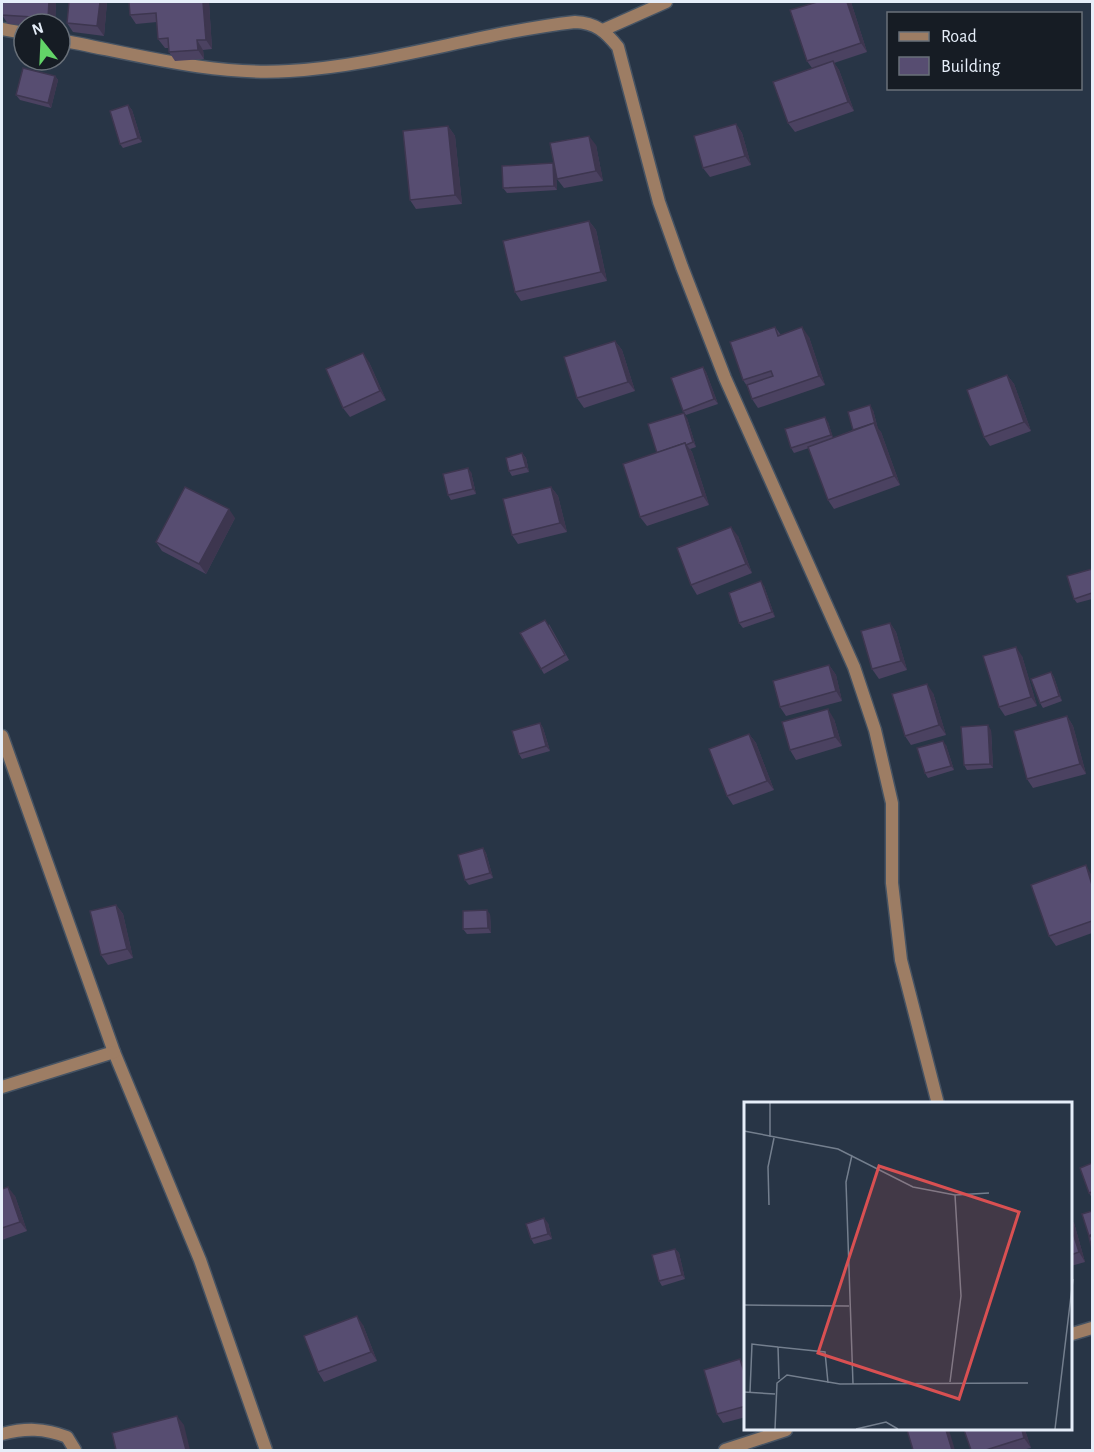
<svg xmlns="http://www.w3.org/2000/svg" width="1094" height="1452" viewBox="0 0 1094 1452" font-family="'Alegreya Sans',sans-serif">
  <rect width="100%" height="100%" fill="#283546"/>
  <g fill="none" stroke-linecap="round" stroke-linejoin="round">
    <defs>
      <g id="minor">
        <path d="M 2,29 L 24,33"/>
        <path d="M 603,30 L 666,2"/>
        <path d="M 60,40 C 134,54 213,76 289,71 C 386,65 479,33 575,22 C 596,23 605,31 618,47 L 659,202 L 682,267 L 725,378 L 854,667 L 875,730 L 892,803 L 892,883 L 901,960 L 938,1104"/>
        <path d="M 2,736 L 114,1052 L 200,1260 L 266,1450"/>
        <path d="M 2,1087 L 114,1052"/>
        <path d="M 1072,1334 L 1092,1328"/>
        <path d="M 2,1434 C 25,1428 44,1428 67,1437 L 75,1450"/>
        <path d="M 725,1450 L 786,1430"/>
      </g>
    </defs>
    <use href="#minor" stroke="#465363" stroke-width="15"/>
    <use href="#minor" stroke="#9d7d64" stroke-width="12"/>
  </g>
  <g fill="#4b4261">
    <path d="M 56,2 L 55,24 L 24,24 L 24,25 L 8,24 L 2,15 Z"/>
    <path d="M 69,2 L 107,2 L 104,36 L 73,32 L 67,23 Z"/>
    <path d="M 129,2 L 209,2 L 212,49 L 203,50 L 204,59 L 175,61 L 169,52 L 168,48 L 165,48 L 158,39 L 157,22 L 136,24 L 130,15 Z"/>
    <path d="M 851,2 L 867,52 L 834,63 L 839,70 L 854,111 L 795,132 L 788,123 L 812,68 L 807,61 Z"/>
    <path d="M 55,76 L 58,80 L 51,108 L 20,100 L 16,95 Z"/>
    <path d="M 128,105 L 132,110 L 142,142 L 123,148 L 120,144 Z"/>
    <path d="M 736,124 L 742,133 L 751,165 L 710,177 L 703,168 Z"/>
    <path d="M 448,126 L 455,136 L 462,204 L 416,209 L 410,200 Z"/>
    <path d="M 596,145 L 603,181 L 564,188 L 557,179 L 556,174 L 557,190 L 507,193 L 503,188 L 553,163 L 555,167 Z"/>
    <path d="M 589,221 L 596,230 L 607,281 L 521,301 L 515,292 Z"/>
    <path d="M 775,327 L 781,335 L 809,337 L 825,385 L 758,408 L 752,399 L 747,386 L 743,380 Z"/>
    <path d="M 615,341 L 622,350 L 635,391 L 584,408 L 577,398 Z"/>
    <path d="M 369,362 L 386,400 L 350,417 L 343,408 Z"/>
    <path d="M 703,367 L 706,372 L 718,404 L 686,415 L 683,411 Z"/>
    <path d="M 1007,375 L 1014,384 L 1031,431 L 990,446 L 984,437 Z"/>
    <path d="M 873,410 L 878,429 L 881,432 L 900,485 L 834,509 L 828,500 L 809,448 L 794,453 L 791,448 L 828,422 L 833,438 L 853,430 Z"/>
    <path d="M 687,418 L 696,447 L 690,449 L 692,452 L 709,505 L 647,526 L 640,517 Z"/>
    <path d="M 522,453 L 526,458 L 529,472 L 512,476 L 509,471 Z"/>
    <path d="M 471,472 L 476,494 L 451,500 L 448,495 Z"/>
    <path d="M 551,487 L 558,496 L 567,532 L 518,544 L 512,535 Z"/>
    <path d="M 235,518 L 206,574 L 162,551 L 156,542 Z"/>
    <path d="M 738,536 L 752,573 L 697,595 L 691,585 Z"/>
    <path d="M 1092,570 L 1092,599 L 1077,603 L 1074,599 Z"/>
    <path d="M 764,586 L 775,617 L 743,628 L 739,623 Z"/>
    <path d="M 890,623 L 896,632 L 907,670 L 879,679 L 872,669 Z"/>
    <path d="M 549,624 L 569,660 L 544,674 L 541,669 Z"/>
    <path d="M 1022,656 L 1037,706 L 1005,716 L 999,707 Z"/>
    <path d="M 829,665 L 836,675 L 842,701 L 786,716 L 780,707 Z"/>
    <path d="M 1051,672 L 1054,677 L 1062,701 L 1043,708 L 1040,703 Z"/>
    <path d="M 933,693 L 946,735 L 911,745 L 905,736 Z"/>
    <path d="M 1067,716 L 1073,726 L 1086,774 L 1033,788 L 1027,779 Z"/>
    <path d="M 834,719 L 842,746 L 796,760 L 790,750 Z"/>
    <path d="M 540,723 L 543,728 L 550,751 L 522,759 L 519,754 Z"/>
    <path d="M 991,730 L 993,768 L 967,770 L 964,765 Z"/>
    <path d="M 749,734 L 756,743 L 774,790 L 733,805 L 727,796 Z"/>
    <path d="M 946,745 L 954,770 L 928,778 L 925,773 Z"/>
    <path d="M 483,848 L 486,853 L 493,878 L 469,885 L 465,880 Z"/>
    <path d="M 1092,876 L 1092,933 L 1056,946 L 1049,936 Z"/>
    <path d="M 116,905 L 123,914 L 133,958 L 108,965 L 101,955 Z"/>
    <path d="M 490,914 L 491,933 L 467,934 L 463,929 Z"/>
    <path d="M 1092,1163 L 1092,1198 L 1089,1193 Z"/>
    <path d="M 2,1189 L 15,1196 L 27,1231 L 2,1240 Z"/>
    <path d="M 1071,1219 L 1074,1223 L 1085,1262 L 1071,1266 Z"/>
    <path d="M 548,1223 L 552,1239 L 534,1244 L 531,1239 Z"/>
    <path d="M 675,1249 L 679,1253 L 685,1279 L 662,1286 L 659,1281 Z"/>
    <path d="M 363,1325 L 377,1361 L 324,1382 L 318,1372 Z"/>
    <path d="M 746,1367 L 746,1417 L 723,1423 L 717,1414 Z"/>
    <path d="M 1025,1430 L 1031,1448 L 1022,1450 L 971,1450 Z"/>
  </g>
  <g fill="#3d364f">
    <path d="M 49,2 L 56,2 L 55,24 L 53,24 L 48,18 Z"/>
    <path d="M 100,2 L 107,2 L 104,36 L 97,26 Z"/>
    <path d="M 203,2 L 209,2 L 212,49 L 206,40 Z"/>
    <path d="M 847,2 L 851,2 L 867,52 L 861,43 Z"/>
    <path d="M 197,40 L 203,50 L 204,59 L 198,50 Z"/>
    <path d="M 833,61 L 839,70 L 854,111 L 848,102 Z"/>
    <path d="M 55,76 L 58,80 L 51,108 L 48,103 Z"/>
    <path d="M 128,105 L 132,110 L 142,142 L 138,138 Z"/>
    <path d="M 736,124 L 742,133 L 751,165 L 745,156 Z"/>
    <path d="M 448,126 L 455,136 L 462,204 L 455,195 Z"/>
    <path d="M 589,136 L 596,145 L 603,181 L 596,171 Z"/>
    <path d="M 553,163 L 556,168 L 557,190 L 554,186 Z"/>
    <path d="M 589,221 L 596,230 L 607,281 L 601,272 Z"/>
    <path d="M 802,327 L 809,337 L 825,385 L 819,376 Z"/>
    <path d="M 615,341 L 622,350 L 635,391 L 628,382 Z"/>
    <path d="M 363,353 L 369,362 L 386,400 L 380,391 Z"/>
    <path d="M 703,367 L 706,372 L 718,404 L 714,399 Z"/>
    <path d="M 1007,375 L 1014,384 L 1031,431 L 1024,422 Z"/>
    <path d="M 870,405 L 873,410 L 878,429 L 875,424 Z"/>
    <path d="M 684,413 L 687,418 L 696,447 L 693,442 Z"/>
    <path d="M 825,417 L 828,422 L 834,440 L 831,435 Z"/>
    <path d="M 874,423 L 881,432 L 900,485 L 894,476 Z"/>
    <path d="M 685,443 L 692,452 L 709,505 L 703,496 Z"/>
    <path d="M 522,453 L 526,458 L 529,472 L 526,467 Z"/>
    <path d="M 468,468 L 471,472 L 476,494 L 473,489 Z"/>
    <path d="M 551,487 L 558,496 L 567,532 L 560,523 Z"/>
    <path d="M 229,509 L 235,518 L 206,574 L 199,564 Z"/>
    <path d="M 731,527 L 738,536 L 752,573 L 746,564 Z"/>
    <path d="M 761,581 L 764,586 L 775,617 L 772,612 Z"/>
    <path d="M 890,623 L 896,632 L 907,670 L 901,661 Z"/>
    <path d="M 1016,647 L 1022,656 L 1037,706 L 1031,697 Z"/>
    <path d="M 829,665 L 836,675 L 842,701 L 836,691 Z"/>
    <path d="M 1051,672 L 1054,677 L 1062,701 L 1059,696 Z"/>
    <path d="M 927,684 L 933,693 L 946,735 L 939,725 Z"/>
    <path d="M 828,709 L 834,719 L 842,746 L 835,737 Z"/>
    <path d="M 1067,716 L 1073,726 L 1086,774 L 1080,764 Z"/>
    <path d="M 540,723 L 543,728 L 550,751 L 546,746 Z"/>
    <path d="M 988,725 L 991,730 L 993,768 L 990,764 Z"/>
    <path d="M 749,734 L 756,743 L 774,790 L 767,781 Z"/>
    <path d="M 943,741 L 946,745 L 954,770 L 951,766 Z"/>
    <path d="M 483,848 L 486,853 L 493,878 L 490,873 Z"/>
    <path d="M 1086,865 L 1092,876 L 1092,885 Z"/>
    <path d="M 116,905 L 123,914 L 133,958 L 127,949 Z"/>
    <path d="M 487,910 L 490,914 L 491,933 L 488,928 Z"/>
    <path d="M 8,1187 L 15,1196 L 27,1231 L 20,1222 Z"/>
    <path d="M 544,1218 L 548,1223 L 552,1239 L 548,1234 Z"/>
    <path d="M 1071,1219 L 1074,1223 L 1085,1262 L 1079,1252 L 1071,1227 Z"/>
    <path d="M 675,1249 L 679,1253 L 685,1279 L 682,1275 Z"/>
    <path d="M 357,1316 L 363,1325 L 377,1361 L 371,1352 Z"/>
    <path d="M 740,1359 L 746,1367 L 746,1378 Z"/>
    <path d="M 177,1416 L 184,1425 L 190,1450 L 186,1450 Z"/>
    <path d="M 946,1430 L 949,1430 L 955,1450 L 952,1450 Z"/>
    <path d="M 1022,1430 L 1025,1430 L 1031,1448 L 1024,1438 Z"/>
  </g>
  <g fill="#574d71" stroke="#3d364f" stroke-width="1.5">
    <path d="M 2,2 L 49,2 L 48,18 L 2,15 Z"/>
    <path d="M 69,2 L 100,2 L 97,26 L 67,23 Z"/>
    <path d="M 129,2 L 203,2 L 206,40 L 197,40 L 198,50 L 169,52 L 168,38 L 158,39 L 156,13 L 130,15 Z"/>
    <path d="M 817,2 L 847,2 L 861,43 L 807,61 L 790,10 Z"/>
    <path d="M 833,61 L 848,102 L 788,123 L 773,82 Z"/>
    <path d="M 23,68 L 55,76 L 48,103 L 16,95 Z"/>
    <path d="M 128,105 L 138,138 L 120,144 L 110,111 Z"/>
    <path d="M 736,124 L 745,156 L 703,168 L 694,136 Z"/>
    <path d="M 448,126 L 455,195 L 410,200 L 403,131 Z"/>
    <path d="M 589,136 L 596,171 L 557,179 L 550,143 Z"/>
    <path d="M 553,163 L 554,186 L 503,188 L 502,166 Z"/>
    <path d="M 589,221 L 601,272 L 515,292 L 503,241 Z"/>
    <path d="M 775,327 L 778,336 L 802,327 L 819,376 L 752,399 L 747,385 L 773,376 L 771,371 L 743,380 L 730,342 Z"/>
    <path d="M 615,341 L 628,382 L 577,398 L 564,357 Z"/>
    <path d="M 363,353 L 380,391 L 343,408 L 326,369 Z"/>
    <path d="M 703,367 L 714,399 L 683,411 L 671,378 Z"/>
    <path d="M 1007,375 L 1024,422 L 984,437 L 967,390 Z"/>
    <path d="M 870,405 L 875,424 L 874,423 L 853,430 L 848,412 Z"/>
    <path d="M 684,413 L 693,442 L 686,445 L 685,443 L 657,453 L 648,424 Z"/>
    <path d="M 825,417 L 831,435 L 791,448 L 785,429 Z"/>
    <path d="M 874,423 L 894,476 L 828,500 L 808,447 Z"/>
    <path d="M 685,443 L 703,496 L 640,517 L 623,464 Z"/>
    <path d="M 522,453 L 526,467 L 509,471 L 506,458 Z"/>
    <path d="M 468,468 L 473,489 L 448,495 L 443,474 Z"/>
    <path d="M 185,487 L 229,509 L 199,564 L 156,542 Z"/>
    <path d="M 551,487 L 560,523 L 512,535 L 503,499 Z"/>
    <path d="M 731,527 L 746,564 L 691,585 L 677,548 Z"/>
    <path d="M 1092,569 L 1092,593 L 1074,599 L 1067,576 Z"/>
    <path d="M 761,581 L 772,612 L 739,623 L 729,593 Z"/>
    <path d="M 545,620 L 565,655 L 541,669 L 520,633 Z"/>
    <path d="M 890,623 L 901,661 L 872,669 L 861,631 Z"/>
    <path d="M 1016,647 L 1031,697 L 999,707 L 983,656 Z"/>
    <path d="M 829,665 L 836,691 L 780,707 L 773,681 Z"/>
    <path d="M 1051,672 L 1059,696 L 1040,703 L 1031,679 Z"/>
    <path d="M 927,684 L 939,725 L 905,736 L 892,694 Z"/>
    <path d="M 828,709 L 835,737 L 790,750 L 782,722 Z"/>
    <path d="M 1067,716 L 1080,764 L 1027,779 L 1014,731 Z"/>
    <path d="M 540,723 L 546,746 L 519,754 L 512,731 Z"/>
    <path d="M 988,725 L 990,764 L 964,765 L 961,727 Z"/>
    <path d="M 749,734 L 767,781 L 727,796 L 709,749 Z"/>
    <path d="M 943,741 L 951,766 L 925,773 L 917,748 Z"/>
    <path d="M 483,848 L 490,873 L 465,880 L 458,855 Z"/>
    <path d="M 1086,865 L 1092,885 L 1092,921 L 1049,936 L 1031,885 Z"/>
    <path d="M 116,905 L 127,949 L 101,955 L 90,911 Z"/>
    <path d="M 487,910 L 488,928 L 463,929 L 463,911 Z"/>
    <path d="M 1092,1163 L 1092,1192 L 1089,1193 L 1080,1168 Z"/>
    <path d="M 8,1187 L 20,1222 L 2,1228 L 2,1189 Z"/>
    <path d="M 1092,1211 L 1092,1234 L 1089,1236 L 1082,1214 Z"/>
    <path d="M 544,1218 L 548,1234 L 531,1239 L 526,1224 Z"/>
    <path d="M 1071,1227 L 1079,1252 L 1071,1255 Z"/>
    <path d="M 1092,1236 L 1092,1249 L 1089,1237 Z"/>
    <path d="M 675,1249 L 682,1275 L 659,1281 L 652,1255 Z"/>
    <path d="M 357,1316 L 371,1352 L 318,1372 L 304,1336 Z"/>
    <path d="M 740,1359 L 746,1378 L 746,1406 L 717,1414 L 704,1370 Z"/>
    <path d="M 177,1416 L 186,1450 L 116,1450 L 112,1433 Z"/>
    <path d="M 907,1430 L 946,1430 L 952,1450 L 913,1450 Z"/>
    <path d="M 964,1430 L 1022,1430 L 1024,1438 L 986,1450 L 971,1450 Z"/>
  </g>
  <g transform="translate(744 1102)">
    <rect width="328" height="328" fill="#283546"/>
    <path fill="none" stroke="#747f8e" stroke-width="1.5" d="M 0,29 L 94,47 L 169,85 L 211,93 L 245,91M 26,35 L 26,1M 108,53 L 102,80 L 109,282M 25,103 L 24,65 L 30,36M 0,203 L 105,204M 35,277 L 34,245 L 81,250 L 84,281M 206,280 L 217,194 L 211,93M 0,290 L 31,292M 6,290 L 8,242 L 34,245M 31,327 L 33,281 L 43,273 L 96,282 L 284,281M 112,327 L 142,320 L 154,327M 311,327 L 329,177"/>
    <path fill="#d95052" fill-opacity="0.15" stroke="#d95052" stroke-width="3" d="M 135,64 L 275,110 L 215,297 L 74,251 Z"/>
    <rect width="328" height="328" fill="none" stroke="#e6eef9" stroke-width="3"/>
  </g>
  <rect width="1094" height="1452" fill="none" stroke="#e6eef9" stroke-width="6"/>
  <rect x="887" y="12" width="195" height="78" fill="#161c24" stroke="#697079" stroke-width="1.5"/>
  <rect x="899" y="32" width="30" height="9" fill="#9d7d64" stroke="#697079" stroke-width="1.5"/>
  <text x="941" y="42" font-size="18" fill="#e6eef9">Road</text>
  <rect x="899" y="57" width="30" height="18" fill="#574d71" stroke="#697079" stroke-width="1.5"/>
  <text x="941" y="72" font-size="18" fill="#e6eef9">Building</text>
  <g transform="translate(42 42) rotate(342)"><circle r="28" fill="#161c24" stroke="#697079" stroke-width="1.5"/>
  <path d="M0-4.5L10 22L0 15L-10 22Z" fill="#63d468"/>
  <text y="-9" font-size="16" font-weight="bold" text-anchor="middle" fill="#e6eef9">N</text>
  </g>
</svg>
